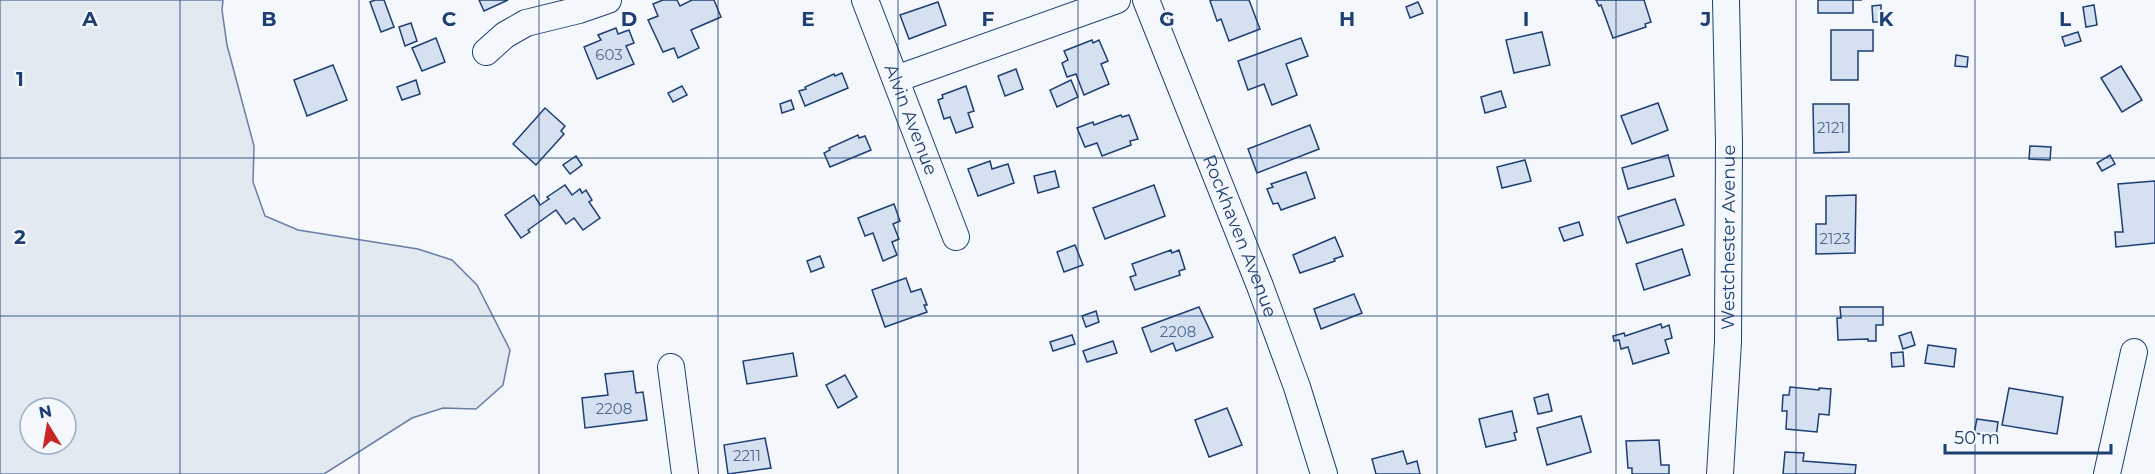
<svg xmlns="http://www.w3.org/2000/svg" width="2155" height="474" viewBox="0 0 2155 474" font-family="Montserrat,sans-serif">
  <rect width="100%" height="100%" fill="#f4f7fb"/>
  <path fill="#e3e9f0" stroke="#687fa3" stroke-width="1.5" fill-rule="evenodd" d="M 0,0 L 223,0 L 222,10 L 227,45 L 254,146 L 253,182 L 265,216 L 298,230 L 418,249 L 452,260 L 477,285 L 510,350 L 503,385 L 476,409 L 443,408 L 412,418 L 324,474 L 0,474 ZM 30,408 L 66,408 L 66,444 L 30,444 Z"/>
  <g fill="#d5e0f0" stroke="#1d3f73" stroke-width="1.5">
    <path d="M 375,0 L 384,0 L 394,27 L 381,32 L 370,2 Z"/>
    <path d="M 479,0 L 508,0 L 484,11 Z"/>
    <path d="M 663,0 L 677,0 L 680,6 L 692,0 L 714,0 L 721,17 L 691,30 L 699,48 L 678,58 L 674,48 L 663,52 L 648,20 L 658,16 L 653,4 Z"/>
    <path d="M 1212,0 L 1249,0 L 1260,29 L 1229,41 L 1221,19 L 1217,21 L 1210,1 Z"/>
    <path d="M 1596,0 L 1644,0 L 1651,22 L 1645,24 L 1646,27 L 1613,38 L 1601,5 L 1599,6 Z"/>
    <path d="M 1818,0 L 1862,0 L 1853,0 L 1853,13 L 1818,13 Z"/>
    <path d="M 938,2 L 946,25 L 909,39 L 900,15 Z"/>
    <path d="M 1418,2 L 1423,13 L 1410,18 L 1406,7 Z"/>
    <path d="M 1881,5 L 1881,22 L 1873,22 L 1872,6 Z"/>
    <path d="M 2094,5 L 2097,25 L 2086,27 L 2083,7 Z"/>
    <path d="M 411,23 L 417,41 L 405,46 L 399,27 Z"/>
    <path d="M 616,28 L 618,34 L 629,30 L 634,43 L 626,46 L 634,64 L 597,79 L 584,47 L 601,40 L 598,35 Z"/>
    <path d="M 1831,30 L 1873,30 L 1873,51 L 1858,51 L 1858,80 L 1831,80 Z"/>
    <path d="M 1542,32 L 1550,65 L 1514,73 L 1506,40 Z"/>
    <path d="M 2078,32 L 2081,41 L 2065,46 L 2062,37 Z"/>
    <path d="M 436,38 L 445,62 L 422,71 L 412,48 Z"/>
    <path d="M 1301,38 L 1308,56 L 1286,64 L 1297,95 L 1272,105 L 1264,84 L 1248,90 L 1238,61 Z"/>
    <path d="M 1092,40 L 1093,43 L 1099,40 L 1108,61 L 1101,64 L 1109,84 L 1084,95 L 1076,74 L 1067,77 L 1062,63 L 1068,60 L 1064,51 Z"/>
    <path d="M 1956,55 L 1968,57 L 1967,67 L 1955,66 Z"/>
    <path d="M 333,65 L 347,100 L 307,116 L 294,80 Z"/>
    <path d="M 2121,66 L 2142,100 L 2122,112 L 2101,78 Z"/>
    <path d="M 1016,69 L 1023,89 L 1005,96 L 998,76 Z"/>
    <path d="M 842,73 L 848,88 L 805,106 L 799,91 L 806,89 L 805,87 L 834,74 L 835,76 Z"/>
    <path d="M 416,80 L 420,94 L 402,100 L 397,87 Z"/>
    <path d="M 1071,80 L 1078,97 L 1057,107 L 1050,90 Z"/>
    <path d="M 682,86 L 687,95 L 673,102 L 668,93 Z"/>
    <path d="M 966,86 L 974,111 L 968,113 L 973,127 L 956,133 L 950,117 L 944,119 L 938,100 L 943,98 L 942,95 Z"/>
    <path d="M 1501,91 L 1506,107 L 1485,113 L 1481,97 Z"/>
    <path d="M 791,100 L 794,109 L 782,113 L 780,104 Z"/>
    <path d="M 1658,103 L 1668,130 L 1632,144 L 1621,116 Z"/>
    <path d="M 1813,104 L 1849,104 L 1849,152 L 1814,153 Z"/>
    <path d="M 545,108 L 565,126 L 561,131 L 564,134 L 536,165 L 513,144 Z"/>
    <path d="M 1121,115 L 1122,117 L 1129,115 L 1138,139 L 1130,141 L 1131,145 L 1102,156 L 1097,143 L 1085,147 L 1077,128 L 1093,122 L 1094,125 Z"/>
    <path d="M 1310,125 L 1319,149 L 1257,173 L 1248,149 Z"/>
    <path d="M 858,135 L 859,138 L 865,136 L 871,150 L 830,167 L 824,153 L 830,150 L 829,148 Z"/>
    <path d="M 2030,146 L 2051,147 L 2050,160 L 2029,159 Z"/>
    <path d="M 1668,155 L 1674,176 L 1628,189 L 1622,168 Z"/>
    <path d="M 2110,155 L 2115,164 L 2102,171 L 2097,163 Z"/>
    <path d="M 576,156 L 582,165 L 570,174 L 563,165 Z"/>
    <path d="M 1525,160 L 1531,181 L 1502,188 L 1497,167 Z"/>
    <path d="M 990,161 L 992,169 L 1008,164 L 1014,183 L 978,196 L 968,169 Z"/>
    <path d="M 1055,171 L 1059,187 L 1038,193 L 1034,176 Z"/>
    <path d="M 1306,172 L 1315,198 L 1281,210 L 1278,203 L 1273,204 L 1267,189 L 1273,187 L 1271,184 Z"/>
    <path d="M 2155,181 L 2155,243 L 2116,247 L 2115,232 L 2123,232 L 2118,184 Z"/>
    <path d="M 565,185 L 572,195 L 580,189 L 582,193 L 586,190 L 592,200 L 589,202 L 600,218 L 583,230 L 574,218 L 566,224 L 556,210 L 528,230 L 530,232 L 521,238 L 505,215 L 534,195 L 540,205 L 549,199 L 547,197 Z"/>
    <path d="M 1154,185 L 1165,216 L 1105,239 L 1093,208 Z"/>
    <path d="M 1856,195 L 1855,253 L 1816,254 L 1816,224 L 1826,224 L 1826,196 Z"/>
    <path d="M 1675,199 L 1684,225 L 1627,243 L 1618,217 Z"/>
    <path d="M 894,204 L 900,221 L 893,224 L 899,239 L 892,242 L 897,255 L 883,261 L 873,233 L 865,236 L 858,218 Z"/>
    <path d="M 1579,222 L 1583,235 L 1564,241 L 1559,228 Z"/>
    <path d="M 1335,237 L 1343,256 L 1334,259 L 1335,261 L 1300,273 L 1293,255 Z"/>
    <path d="M 1075,245 L 1083,265 L 1064,272 L 1057,252 Z"/>
    <path d="M 1682,249 L 1690,275 L 1644,290 L 1636,264 Z"/>
    <path d="M 1171,250 L 1172,253 L 1179,250 L 1185,269 L 1179,271 L 1180,275 L 1135,290 L 1130,277 L 1136,275 L 1132,264 Z"/>
    <path d="M 820,256 L 824,267 L 811,272 L 807,261 Z"/>
    <path d="M 906,278 L 911,292 L 921,289 L 927,305 L 924,305 L 927,312 L 885,327 L 872,290 Z"/>
    <path d="M 1354,294 L 1362,313 L 1321,329 L 1314,309 Z"/>
    <path d="M 1199,307 L 1213,337 L 1176,351 L 1173,343 L 1151,352 L 1142,328 Z"/>
    <path d="M 1840,307 L 1883,307 L 1883,325 L 1876,325 L 1876,341 L 1868,341 L 1868,339 L 1838,340 L 1837,318 L 1841,318 Z"/>
    <path d="M 1096,311 L 1099,322 L 1086,327 L 1082,316 Z"/>
    <path d="M 1661,324 L 1662,328 L 1669,325 L 1672,338 L 1665,340 L 1669,353 L 1633,364 L 1628,347 L 1621,349 L 1619,340 L 1614,341 L 1613,336 L 1624,333 L 1625,336 Z"/>
    <path d="M 1911,332 L 1915,345 L 1903,349 L 1899,336 Z"/>
    <path d="M 1072,335 L 1075,344 L 1053,351 L 1050,342 Z"/>
    <path d="M 1113,341 L 1117,353 L 1087,362 L 1083,351 Z"/>
    <path d="M 1928,345 L 1956,349 L 1954,367 L 1925,363 Z"/>
    <path d="M 1903,352 L 1904,366 L 1892,367 L 1891,353 Z"/>
    <path d="M 793,353 L 797,376 L 747,384 L 743,361 Z"/>
    <path d="M 633,371 L 636,393 L 643,392 L 647,420 L 585,428 L 582,398 L 608,395 L 605,374 Z"/>
    <path d="M 845,375 L 857,397 L 838,408 L 826,385 Z"/>
    <path d="M 1790,387 L 1819,390 L 1819,388 L 1831,389 L 1829,415 L 1819,414 L 1817,432 L 1786,429 L 1787,411 L 1782,411 L 1783,395 L 1789,395 Z"/>
    <path d="M 2009,388 L 2063,397 L 2057,434 L 2002,425 Z"/>
    <path d="M 1548,394 L 1552,411 L 1538,414 L 1534,398 Z"/>
    <path d="M 1227,408 L 1242,445 L 1209,457 L 1195,420 Z"/>
    <path d="M 1512,411 L 1517,432 L 1514,433 L 1516,440 L 1486,447 L 1479,419 Z"/>
    <path d="M 1581,416 L 1591,452 L 1547,465 L 1537,428 Z"/>
    <path d="M 1977,419 L 1998,422 L 1996,437 L 1974,433 Z"/>
    <path d="M 765,438 L 771,468 L 728,474 L 724,445 Z"/>
    <path d="M 1659,440 L 1661,465 L 1669,465 L 1669,474 L 1632,474 L 1632,468 L 1628,468 L 1626,441 Z"/>
    <path d="M 1403,451 L 1407,464 L 1417,461 L 1420,474 L 1376,474 L 1372,459 Z"/>
    <path d="M 1785,452 L 1804,453 L 1803,461 L 1856,465 L 1855,474 L 1783,474 Z"/>
  </g>
  <g fill="none" stroke-linecap="round" stroke-linejoin="round">
    <defs>
      <g id="minor">
        <path id="s1" d="M 865,0 L 956,237"/>
        <path id="s2" d="M 1146,0 L 1260,286 L 1297,387 L 1324,474"/>
        <path d="M 486,52 L 505,35 L 526,23 L 579,10 L 608,0"/>
        <path d="M 896,79 L 1117,0"/>
        <path d="M 671,367 L 685,474"/>
        <path id="s3" d="M 1720,474 L 1728,342 L 1729,143 L 1726,0"/>
        <path d="M 2107,474 L 2134,352"/>
      </g>
    </defs>
    <use href="#minor" stroke="#1d3f73" stroke-width="28"/>
    <use href="#minor" stroke="#f4f7fb" stroke-width="26"/>
  </g>
  <path fill="none" stroke="#1d3f73" stroke-width="1.5" stroke-opacity="0.55" d="M 180,0 L 180,474M 359,0 L 359,474M 539,0 L 539,474M 718,0 L 718,474M 898,0 L 898,474M 1078,0 L 1078,474M 1257,0 L 1257,474M 1437,0 L 1437,474M 1616,0 L 1616,474M 1796,0 L 1796,474M 1975,0 L 1975,474M 0,158 L 2155,158M 0,316 L 2155,316"/>
  <g text-anchor="middle" stroke-width="4.5" stroke-linejoin="round" paint-order="stroke">
    <g font-size="15" fill="#4b6792">
      <text x="609" y="60">603</text>
      <text x="1831" y="133">2121</text>
      <text x="1835" y="244">2123</text>
      <text x="1178" y="337">2208</text>
      <text x="614" y="414">2208</text>
      <text x="747" y="461">2211</text>
    </g>
    <g font-size="18" fill="#1d3f73" stroke="#f4f7fb">
      <text dy="6" stroke="none"><textPath href="#s1" startOffset="128">Alvin Avenue</textPath></text>
      <text dy="6" stroke="none"><textPath href="#s2" startOffset="254">Rockhaven Avenue</textPath></text>
      <text dy="6" stroke="none"><textPath href="#s3" startOffset="237">Westchester Avenue</textPath></text>
    </g>
  </g>
  <g font-size="20" text-anchor="middle" font-weight="bold" fill="#1d3f73" stroke="#f4f7fb" stroke-width="4.5" stroke-linejoin="round" paint-order="stroke">
    <text x="90" y="26">A</text>
    <text x="269" y="26">B</text>
    <text x="449" y="26">C</text>
    <text x="629" y="26">D</text>
    <text x="808" y="26">E</text>
    <text x="988" y="26">F</text>
    <text x="1167" y="26">G</text>
    <text x="1347" y="26">H</text>
    <text x="1526" y="26">I</text>
    <text x="1706" y="26">J</text>
    <text x="1886" y="26">K</text>
    <text x="2065" y="26">L</text>
    <text x="20" y="86">1</text>
    <text x="20" y="244">2</text>
  </g>
  <g transform="translate(48 426) rotate(349)"><circle r="28" fill="#f4f7fb" stroke="#9eadc5" stroke-width="1.5"/>
  <path d="M0-4.5L10 22L0 15L-10 22Z" fill="#c62828"/>
  <text y="-9" font-size="16" font-weight="bold" text-anchor="middle" fill="#1d3f73">N</text>
  </g>
  <path d="M1945 444v9h166v-9" fill="none" stroke="#1d3f73" stroke-width="3"/>
  <text x="1954" y="444" font-size="18" fill="#1d3f73" stroke="#f4f7fb" stroke-width="4.5" paint-order="stroke">50 m</text>
</svg>
